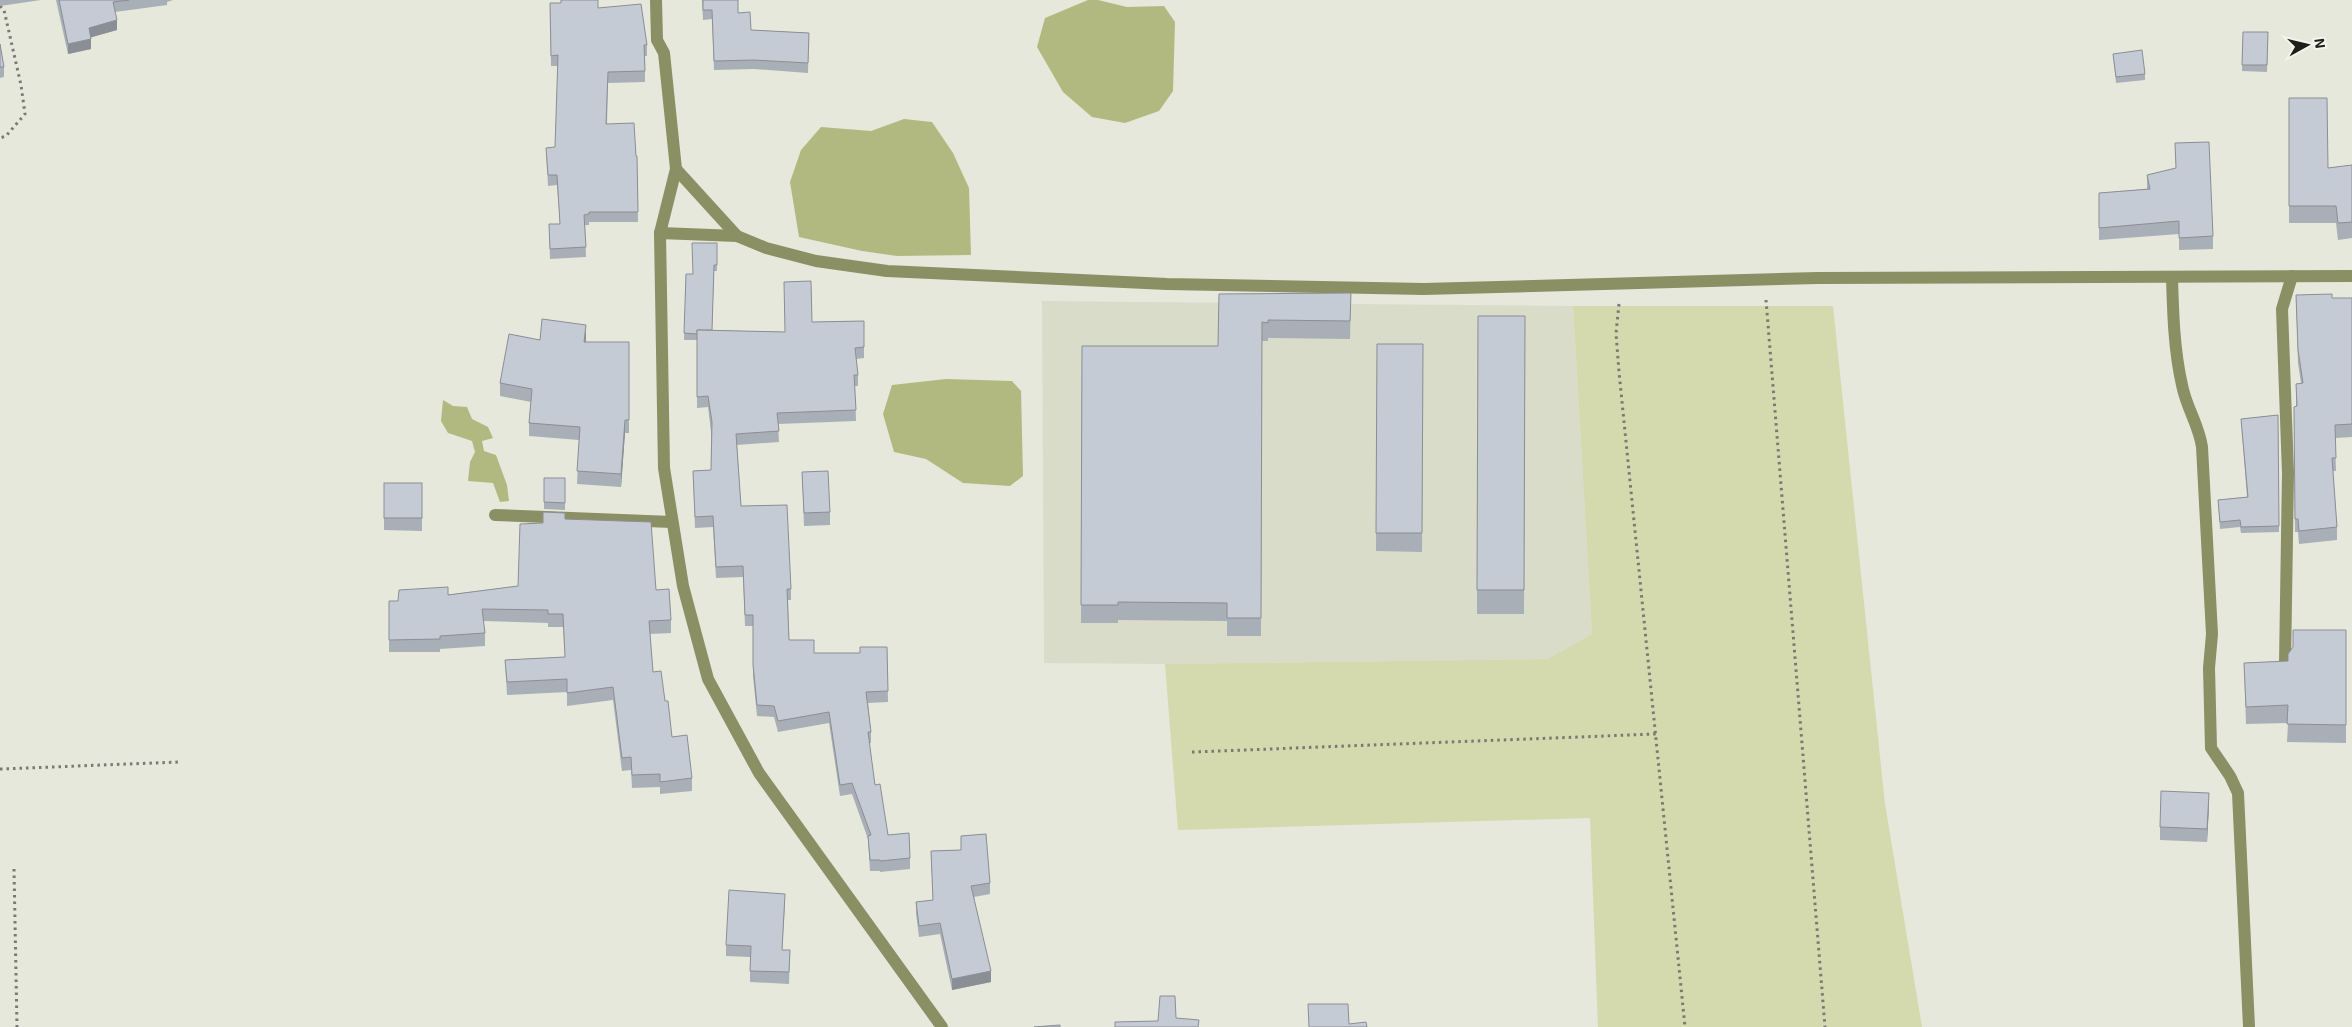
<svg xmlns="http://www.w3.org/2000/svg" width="2352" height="1027" viewBox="0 0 2352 1027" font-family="'Exo 2',sans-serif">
  <rect width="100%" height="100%" fill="#e6e8dc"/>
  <path fill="#d9dcc9" d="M 1042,301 L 1573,306 L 1592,634 L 1547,659 L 1165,664 L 1044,663 Z"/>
  <path fill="#d4daae" d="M 1573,306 L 1833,306 L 1885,804 L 1922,1027 L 1598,1027 L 1590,818 L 1178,830 L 1165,664 L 1547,659 L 1592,634 Z"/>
  <g fill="#b2b980">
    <path d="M 1088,0 L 1098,0 L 1127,7 L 1164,6 L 1175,22 L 1173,91 L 1159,111 L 1125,123 L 1092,117 L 1063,92 L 1037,47 L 1045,18 Z"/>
    <path d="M 904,119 L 932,122 L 953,153 L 969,188 L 971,255 L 897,256 L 862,251 L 799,237 L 790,182 L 801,150 L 821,127 L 871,131 Z"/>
    <path d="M 946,379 L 1012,381 L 1021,391 L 1023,476 L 1010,486 L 963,483 L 926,459 L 894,452 L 883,414 L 892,385 Z"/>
    <path d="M 443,400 L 453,406 L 467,407 L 472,419 L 488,427 L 493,438 L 482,441 L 484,451 L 496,455 L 507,485 L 509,501 L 500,502 L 493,483 L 468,481 L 470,462 L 475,452 L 472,441 L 448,433 L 441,421 Z"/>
  </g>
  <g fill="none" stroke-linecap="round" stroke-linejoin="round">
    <g stroke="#787a72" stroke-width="3" stroke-dasharray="2.5 4" stroke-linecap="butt">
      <path d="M 0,6 L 4,10 L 21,85 L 25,114 L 6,136 L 0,138"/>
      <path d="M 1766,300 L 1825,1027"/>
      <path d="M 1619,304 L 1616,333 L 1619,372 L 1685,1027"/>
      <path d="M 1192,752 L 1656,734"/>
      <path d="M 0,769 L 180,762"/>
      <path d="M 14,869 L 17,1027"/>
    </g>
    <g stroke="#8a8f64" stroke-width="12">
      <path d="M 2172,277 C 2173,313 2174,350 2182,385 C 2186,407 2199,425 2202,447 L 2212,634 L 2209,668 L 2211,748 L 2230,776 L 2238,793 L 2249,1027"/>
      <path d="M 495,515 L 672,522"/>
      <path d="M 2285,664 L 2288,473 L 2282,309 L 2292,276"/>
    </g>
    <g stroke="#8a8f64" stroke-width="12">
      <path d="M 656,0 L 657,40 L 664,53 L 676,169 L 660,233 L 664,468 L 683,586 L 708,679 L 759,773 L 942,1027"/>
      <path d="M 676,169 L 737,236 L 766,248 L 816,261 L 887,271 L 1167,284 L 1424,289 L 1818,278 L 2352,276"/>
      <path d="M 660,233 L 737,236"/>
    </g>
  </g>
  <g fill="#a9afb7">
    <path d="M 0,0 L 41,0 L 0,6 Z"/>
    <path d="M 56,0 L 173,0 L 167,2 L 167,5 L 115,12 L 117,30 L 91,37 L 91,49 L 68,54 Z"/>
    <path d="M 702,0 L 738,0 L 738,13 L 751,30 L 809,33 L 808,73 L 754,69 L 714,70 L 712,19 L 703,20 Z"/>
    <path d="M 550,3 L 598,8 L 647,45 L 647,56 L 645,56 L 645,82 L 608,83 L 607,124 L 636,156 L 637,156 L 638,222 L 589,222 L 589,225 L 585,225 L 586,257 L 550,259 L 549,224 L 560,224 L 557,185 L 548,186 L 546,148 L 555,147 L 558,66 L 551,66 Z"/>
    <path d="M 2243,32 L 2268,32 L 2267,72 L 2242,71 Z"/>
    <path d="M 0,44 L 4,67 L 4,77 L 0,78 Z"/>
    <path d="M 2113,54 L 2145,74 L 2145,80 L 2116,83 Z"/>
    <path d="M 2289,98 L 2328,168 L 2352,165 L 2352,238 L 2338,240 L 2336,223 L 2289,223 Z"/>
    <path d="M 2175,143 L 2213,236 L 2213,249 L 2179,250 L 2179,234 L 2099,240 L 2099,193 L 2147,189 L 2147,175 L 2176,168 Z"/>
    <path d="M 717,243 L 717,271 L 714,271 L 712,330 L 785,332 L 812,322 L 864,321 L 864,358 L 856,359 L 858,375 L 858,386 L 855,386 L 856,421 L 778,424 L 779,442 L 737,445 L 741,506 L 791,589 L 791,600 L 788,600 L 789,640 L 814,653 L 860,653 L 887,647 L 888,702 L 868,703 L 871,732 L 871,743 L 869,743 L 875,785 L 888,835 L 910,858 L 910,869 L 880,872 L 880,871 L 870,871 L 868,839 L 852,794 L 840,796 L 829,723 L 778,732 L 774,717 L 757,716 L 753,676 L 753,626 L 745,626 L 743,577 L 716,578 L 713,527 L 695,528 L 693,471 L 711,470 L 711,432 L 708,407 L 697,408 L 697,340 L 684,340 L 686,274 L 693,274 Z"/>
    <path d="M 1351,293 L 1350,339 L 1268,338 L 1268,341 L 1262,341 L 1261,636 L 1227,636 L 1227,621 L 1118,620 L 1118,623 L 1081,623 L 1082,346 L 1218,346 L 1219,294 Z"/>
    <path d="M 2296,295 L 2332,298 L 2352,298 L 2352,437 L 2335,438 L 2336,471 L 2333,471 L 2337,527 L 2337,540 L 2299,544 L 2298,532 L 2295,532 L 2294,407 L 2296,406 L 2296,384 L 2301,383 L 2298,363 Z"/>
    <path d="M 1478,316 L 1525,316 L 1524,614 L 1477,614 Z"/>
    <path d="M 586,338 L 586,342 L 629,342 L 629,433 L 625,433 L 621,487 L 577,484 L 579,440 L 529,436 L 529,423 L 531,402 L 500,396 L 500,383 L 540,340 Z"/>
    <path d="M 1377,344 L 1423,344 L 1422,552 L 1376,551 Z"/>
    <path d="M 2278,415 L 2279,532 L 2241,533 L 2240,527 L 2220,529 L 2218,500 L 2247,497 L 2241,419 Z"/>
    <path d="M 802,472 L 830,512 L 830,525 L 804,526 Z"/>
    <path d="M 544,478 L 565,478 L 565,510 L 544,509 Z"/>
    <path d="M 384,483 L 422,483 L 422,531 L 384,530 Z"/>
    <path d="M 565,519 L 656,590 L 671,620 L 671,633 L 650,634 L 653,672 L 665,701 L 672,737 L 692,778 L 692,791 L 660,794 L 660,787 L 632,788 L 631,770 L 622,771 L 613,700 L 567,706 L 567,692 L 507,695 L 505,660 L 565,657 L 563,627 L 548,627 L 548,623 L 483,621 L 485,633 L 485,646 L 440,649 L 440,652 L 389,652 L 389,601 L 398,601 L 518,586 L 543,523 Z"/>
    <path d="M 2346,630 L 2346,743 L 2287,742 L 2288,723 L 2246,724 L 2244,663 L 2288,661 Z"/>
    <path d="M 2209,806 L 2207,842 L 2160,840 L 2160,827 Z"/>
    <path d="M 961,836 L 990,883 L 990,894 L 974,897 L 991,982 L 952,990 L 940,934 L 919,937 L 916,913 L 916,902 L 933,900 L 931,851 L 961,850 Z"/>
    <path d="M 785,905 L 782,950 L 790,950 L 789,984 L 750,982 L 750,957 L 726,956 L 726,945 Z"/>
  </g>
  <g fill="#8a8e95">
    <path d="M 117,20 L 117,30 L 89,38 L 89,28 Z"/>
    <path d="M 91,39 L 91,49 L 68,54 L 68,44 Z"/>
    <path d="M 586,325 L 586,338 L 584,355 L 584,342 Z"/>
    <path d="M 625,420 L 625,433 L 621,487 L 621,474 Z"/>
    <path d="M 2209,793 L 2209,806 L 2207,842 L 2207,829 Z"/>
    <path d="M 991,971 L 991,982 L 952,990 L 952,979 Z"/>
  </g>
  <g fill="#c5cbd5" stroke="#8a8e95">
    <path d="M 59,0 L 129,0 L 113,2 L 117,20 L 89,28 L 91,39 L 68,44 Z"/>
    <path d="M 561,0 L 598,0 L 598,8 L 641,4 L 647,45 L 644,45 L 645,71 L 608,72 L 606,124 L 634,123 L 636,156 L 637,156 L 638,212 L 589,212 L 589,214 L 584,215 L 586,247 L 550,249 L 549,224 L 560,224 L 557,175 L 548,175 L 546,148 L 555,147 L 558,55 L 551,56 L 550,3 L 561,3 Z"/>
    <path d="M 703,0 L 738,0 L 738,13 L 750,12 L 751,30 L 809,33 L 808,63 L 754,60 L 714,61 L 712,10 L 703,10 Z"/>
    <path d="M 2243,32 L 2268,32 L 2267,65 L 2242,65 Z"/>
    <path d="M 0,44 L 4,67 L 0,67 Z"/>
    <path d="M 2142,50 L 2145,74 L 2116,77 L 2113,54 Z"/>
    <path d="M 2289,98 L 2327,98 L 2328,168 L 2352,165 L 2352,222 L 2338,223 L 2336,206 L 2289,206 Z"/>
    <path d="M 2209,142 L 2213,236 L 2179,238 L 2179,221 L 2099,228 L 2099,193 L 2150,189 L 2147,175 L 2176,168 L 2175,143 Z"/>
    <path d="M 692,243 L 717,243 L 717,265 L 714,265 L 712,330 L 697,330 L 697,334 L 684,333 L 686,274 L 693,274 Z"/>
    <path d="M 811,281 L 812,322 L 864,321 L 864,347 L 855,348 L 858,375 L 854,375 L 856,410 L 777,413 L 779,431 L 736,434 L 741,506 L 787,505 L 791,589 L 787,589 L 789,640 L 814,640 L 814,653 L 860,653 L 860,647 L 887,647 L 888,691 L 866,692 L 871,732 L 868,732 L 875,785 L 880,784 L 888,835 L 909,833 L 910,858 L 880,861 L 880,860 L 870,860 L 868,836 L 871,835 L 852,783 L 840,785 L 829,712 L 778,721 L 774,706 L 757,705 L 753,665 L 753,615 L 745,615 L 743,566 L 716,567 L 713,516 L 695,517 L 693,471 L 711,470 L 712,422 L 708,396 L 697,397 L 697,330 L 785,332 L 784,282 Z"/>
    <path d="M 1351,293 L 1350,321 L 1268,320 L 1268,323 L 1262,322 L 1261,618 L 1227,618 L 1227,603 L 1118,602 L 1118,605 L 1081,605 L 1082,346 L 1218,346 L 1219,294 Z"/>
    <path d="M 2332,294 L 2332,298 L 2352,298 L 2352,424 L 2335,425 L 2336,458 L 2332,458 L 2337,527 L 2299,531 L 2298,519 L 2295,519 L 2294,407 L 2297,406 L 2296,384 L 2303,383 L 2298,350 L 2296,295 Z"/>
    <path d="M 1478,316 L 1525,316 L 1524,590 L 1477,590 Z"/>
    <path d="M 542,319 L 586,325 L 584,342 L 629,342 L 629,420 L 625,420 L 621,474 L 577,471 L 580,427 L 529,423 L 532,389 L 500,383 L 509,334 L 540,340 Z"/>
    <path d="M 1377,344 L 1423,344 L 1422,533 L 1376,533 Z"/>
    <path d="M 2278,415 L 2279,526 L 2241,527 L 2240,520 L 2220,522 L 2218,500 L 2248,497 L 2241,419 Z"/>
    <path d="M 828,471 L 830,512 L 804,513 L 802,472 Z"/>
    <path d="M 544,478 L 565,478 L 565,503 L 544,502 Z"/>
    <rect x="384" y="483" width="38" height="35"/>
    <path d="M 543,512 L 565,513 L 565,519 L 651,522 L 656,590 L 669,589 L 671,620 L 649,621 L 653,672 L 661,671 L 665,701 L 668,701 L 672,737 L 687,735 L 692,778 L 660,782 L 660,774 L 632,775 L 631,757 L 622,758 L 613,687 L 567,693 L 567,679 L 507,682 L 505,660 L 565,657 L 563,614 L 548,614 L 548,610 L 482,609 L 485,633 L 440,636 L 440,639 L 389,640 L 389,601 L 398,601 L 399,590 L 448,587 L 448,595 L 518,586 L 520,524 L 543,523 Z"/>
    <path d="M 2293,630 L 2346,630 L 2346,725 L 2287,724 L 2288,705 L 2246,707 L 2244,663 L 2288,661 L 2288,654 L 2293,647 Z"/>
    <path d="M 2161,791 L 2209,793 L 2207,829 L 2160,827 Z"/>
    <path d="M 986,834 L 990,883 L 971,886 L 991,971 L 952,979 L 940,923 L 919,926 L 916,902 L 933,900 L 931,851 L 961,850 L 961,836 Z"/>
    <path d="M 729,890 L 785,894 L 782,950 L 790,950 L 789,972 L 750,971 L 751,946 L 726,945 Z"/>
    <path d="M 1160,996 L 1175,996 L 1176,1018 L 1199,1020 L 1198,1027 L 1115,1027 L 1115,1022 L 1158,1021 Z"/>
    <path d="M 1308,1004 L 1348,1004 L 1349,1024 L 1366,1022 L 1367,1027 L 1309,1027 Z"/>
    <path d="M 1060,1025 L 1060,1027 L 1034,1027 Z"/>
  </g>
  <g transform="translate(2307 45) rotate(82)" stroke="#f3f5ea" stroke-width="4" paint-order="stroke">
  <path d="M0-4L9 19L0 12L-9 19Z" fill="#1d1e1a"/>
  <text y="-8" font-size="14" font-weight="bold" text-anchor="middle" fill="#1d1e1a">N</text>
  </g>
</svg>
